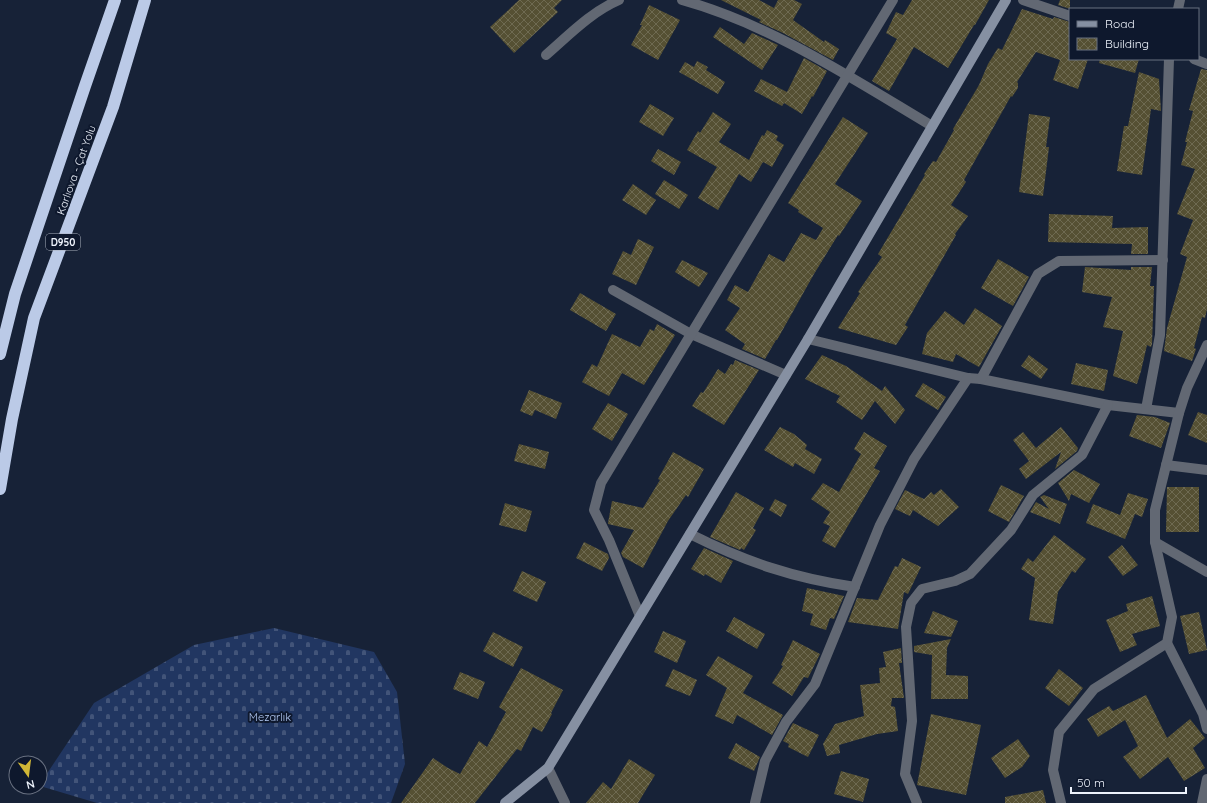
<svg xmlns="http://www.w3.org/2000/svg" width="1207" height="803" viewBox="0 0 1207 803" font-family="Quicksand,sans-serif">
  <defs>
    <pattern id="cemetery-stones" width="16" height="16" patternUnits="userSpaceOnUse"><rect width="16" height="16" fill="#213661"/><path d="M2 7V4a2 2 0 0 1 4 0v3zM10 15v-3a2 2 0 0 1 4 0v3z" fill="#425479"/></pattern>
    <pattern id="building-cross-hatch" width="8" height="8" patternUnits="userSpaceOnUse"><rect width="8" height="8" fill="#555033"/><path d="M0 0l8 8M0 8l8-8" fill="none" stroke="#6e6a51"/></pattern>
  </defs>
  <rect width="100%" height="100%" fill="#172237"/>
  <path fill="url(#cemetery-stones)" d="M 274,628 L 374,652 L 397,692 L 405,764 L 391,803 L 97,803 L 40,786 L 40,784 L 94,703 L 194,645 Z"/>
  <g fill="url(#building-cross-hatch)">
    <path d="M 519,0 L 562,0 L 554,8 L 558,12 L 514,53 L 490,27 Z"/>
    <path d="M 721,0 L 759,0 L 774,8 L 778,0 L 794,0 L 802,4 L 793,20 L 824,42 L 825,40 L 839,49 L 833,60 L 783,33 L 759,22 L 761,20 Z"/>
    <path d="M 912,0 L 989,0 L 975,25 L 974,25 L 948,68 L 914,47 L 889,91 L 872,81 L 897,39 L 886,33 L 896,12 L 903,15 Z"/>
    <path d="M 1060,0 L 1070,0 L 1070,9 L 1058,5 Z"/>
    <path d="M 649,5 L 680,20 L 658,60 L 631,45 L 642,25 L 640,25 Z"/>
    <path d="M 1022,9 L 1053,19 L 1054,17 L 1070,22 L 1070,59 L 1088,59 L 1078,89 L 1053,80 L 1060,60 L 1036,52 L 1017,82 L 1018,83 L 1018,88 L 1012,97 L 1011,96 L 964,180 L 966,182 L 951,205 L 968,216 L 955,234 L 956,235 L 905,325 L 908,327 L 896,345 L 838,328 L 860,293 L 858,292 L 882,257 L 878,254 L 925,175 L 924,174 L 933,161 L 936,162 L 954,130 L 953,129 L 979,85 L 988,64 L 998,48 L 1002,50 Z"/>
    <path d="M 720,27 L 744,44 L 752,33 L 778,45 L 762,70 L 713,37 Z"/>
    <path d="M 804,58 L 827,71 L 813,97 L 812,96 L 802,114 L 784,103 L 782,106 L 754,91 L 761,79 L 787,92 Z"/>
    <path d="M 1100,59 L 1139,59 L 1135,73 L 1099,63 Z"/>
    <path d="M 697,61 L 708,67 L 706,70 L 725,82 L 718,94 L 679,72 L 685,62 L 694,67 Z"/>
    <path d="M 1201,69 L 1207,70 L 1207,309 L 1205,318 L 1202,317 L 1194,348 L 1196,349 L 1192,361 L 1164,351 L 1167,328 L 1187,257 L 1180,254 L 1193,220 L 1177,214 L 1195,169 L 1181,165 L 1187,142 L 1185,142 L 1193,111 L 1189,110 Z"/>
    <path d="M 1139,72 L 1159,79 L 1161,111 L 1151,109 L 1142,175 L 1117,171 L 1124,126 L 1128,126 Z"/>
    <path d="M 650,104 L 674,118 L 663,136 L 639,122 Z"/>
    <path d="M 713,112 L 731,124 L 719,142 L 749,160 L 762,135 L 764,136 L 767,130 L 778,136 L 776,140 L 784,145 L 772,167 L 763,162 L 751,182 L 739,174 L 718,210 L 698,198 L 717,167 L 687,150 L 698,131 L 700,133 Z"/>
    <path d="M 1029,114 L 1050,117 L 1046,147 L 1049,147 L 1043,196 L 1019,192 Z"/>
    <path d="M 843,117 L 868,133 L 835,184 L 862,201 L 839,236 L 838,235 L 814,274 L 777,340 L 776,340 L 765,359 L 742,349 L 745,344 L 725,330 L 740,308 L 727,300 L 735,285 L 748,292 L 769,254 L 784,262 L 801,233 L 816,240 L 823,228 L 798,212 L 799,210 L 788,203 Z"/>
    <path d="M 658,149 L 681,162 L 674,175 L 651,161 Z"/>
    <path d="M 664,180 L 688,195 L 679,209 L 655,194 Z"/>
    <path d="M 633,184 L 656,200 L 646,215 L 622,200 Z"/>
    <path d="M 1049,214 L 1113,216 L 1112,228 L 1148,227 L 1148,254 L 1131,254 L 1132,244 L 1048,242 Z"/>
    <path d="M 638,239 L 654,247 L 636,285 L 612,274 L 623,251 L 631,255 Z"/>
    <path d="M 998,259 L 1029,277 L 1013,306 L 981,288 Z"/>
    <path d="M 682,260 L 708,273 L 699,287 L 675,272 Z"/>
    <path d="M 1085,267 L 1131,270 L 1131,267 L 1152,267 L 1150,286 L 1154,286 L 1152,344 L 1151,347 L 1147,345 L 1141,371 L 1137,384 L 1113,376 L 1123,331 L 1103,327 L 1112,297 L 1082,292 Z"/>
    <path d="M 580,293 L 616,314 L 606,331 L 570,310 Z"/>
    <path d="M 975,308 L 1002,326 L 979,367 L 956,354 L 953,362 L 922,354 L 927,333 L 945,311 L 964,325 Z"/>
    <path d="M 657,324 L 675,335 L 644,385 L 622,373 L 609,396 L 582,382 L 592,364 L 597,367 L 612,334 L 640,347 L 650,329 L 654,331 Z"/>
    <path d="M 822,355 L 846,366 L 882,391 L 885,386 L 905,410 L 895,424 L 875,401 L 862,420 L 836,402 L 840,396 L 805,379 Z"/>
    <path d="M 1029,355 L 1048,369 L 1041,379 L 1021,366 Z"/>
    <path d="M 735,360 L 759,370 L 724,425 L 692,406 L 701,392 L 703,393 L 718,369 L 725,374 L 731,364 L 733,365 Z"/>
    <path d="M 1076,363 L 1108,370 L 1104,391 L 1071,384 Z"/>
    <path d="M 923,383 L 946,397 L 938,410 L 915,396 Z"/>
    <path d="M 529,390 L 562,403 L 556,419 L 535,410 L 532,416 L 520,411 Z"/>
    <path d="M 608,403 L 628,414 L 612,441 L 592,429 Z"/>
    <path d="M 1198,412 L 1207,415 L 1207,443 L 1188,435 Z"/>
    <path d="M 1137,415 L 1155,417 L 1170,423 L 1161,448 L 1129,436 Z"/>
    <path d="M 780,427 L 794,434 L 807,445 L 805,449 L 822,459 L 814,474 L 795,463 L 793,467 L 764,450 Z"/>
    <path d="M 1061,427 L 1078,448 L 1077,451 L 1055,469 L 1061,452 L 1026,479 L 1019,469 L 1029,461 L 1013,440 L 1023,432 L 1036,448 Z"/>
    <path d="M 864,432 L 887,446 L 874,468 L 880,471 L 835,548 L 822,541 L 830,526 L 823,523 L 830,512 L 811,499 L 823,483 L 839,492 L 861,454 L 854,449 Z"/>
    <path d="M 519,444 L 549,452 L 545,469 L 514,461 Z"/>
    <path d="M 673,452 L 704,469 L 688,497 L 686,495 L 668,521 L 643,568 L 623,557 L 621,553 L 634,530 L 608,524 L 608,523 L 612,501 L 643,508 L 660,480 L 658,479 Z"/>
    <path d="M 1074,470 L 1100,484 L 1089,503 L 1071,494 L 1069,501 L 1058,483 Z"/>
    <path d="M 1001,485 L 1024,496 L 1009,522 L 988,511 Z"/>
    <path d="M 1167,487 L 1199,487 L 1199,532 L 1166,532 Z"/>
    <path d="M 941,489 L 959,507 L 938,526 L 913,510 L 910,516 L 895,509 L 905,490 L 924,499 L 931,492 L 934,495 Z"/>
    <path d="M 736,492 L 764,508 L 753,528 L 756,530 L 744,550 L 741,548 L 740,550 L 710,537 Z"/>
    <path d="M 1128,493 L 1148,499 L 1142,517 L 1135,514 L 1125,539 L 1086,523 L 1093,504 L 1120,515 Z"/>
    <path d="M 1044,495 L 1067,504 L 1060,524 L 1030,512 L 1036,502 L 1049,509 L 1040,497 Z"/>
    <path d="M 775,499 L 787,505 L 781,517 L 769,510 Z"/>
    <path d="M 505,503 L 532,511 L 526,532 L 499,525 Z"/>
    <path d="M 1054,535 L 1086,559 L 1075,573 L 1072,571 L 1058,592 L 1053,624 L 1029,620 L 1035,578 L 1021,569 L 1028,558 L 1033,562 Z"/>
    <path d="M 584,542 L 608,554 L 609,558 L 602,571 L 576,558 Z"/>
    <path d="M 1122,545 L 1138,565 L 1123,576 L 1108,557 Z"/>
    <path d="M 704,548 L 733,561 L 721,583 L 705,574 L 704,576 L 691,569 Z"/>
    <path d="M 902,558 L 921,567 L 908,594 L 904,592 L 898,629 L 848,622 L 857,598 L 878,600 L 895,566 L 898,567 Z"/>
    <path d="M 522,571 L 546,582 L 537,602 L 513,591 Z"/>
    <path d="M 807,588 L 844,596 L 834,619 L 830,618 L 826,630 L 810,625 L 813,614 L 802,611 Z"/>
    <path d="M 1152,596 L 1160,626 L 1132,634 L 1137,645 L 1120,652 L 1106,620 L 1128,611 L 1126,604 Z"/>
    <path d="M 933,611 L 958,621 L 951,637 L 924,633 Z"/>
    <path d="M 1199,612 L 1207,650 L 1189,654 L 1180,616 Z"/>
    <path d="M 734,617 L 765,634 L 757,649 L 726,631 Z"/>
    <path d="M 663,631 L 686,641 L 677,663 L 654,652 Z"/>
    <path d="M 493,632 L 523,647 L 513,667 L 483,651 Z"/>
    <path d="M 951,639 L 947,648 L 946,675 L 968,676 L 968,699 L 931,699 L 932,655 L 914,652 L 914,646 Z"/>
    <path d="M 793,640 L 820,654 L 808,678 L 804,677 L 792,696 L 772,683 L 783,666 L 781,665 Z"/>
    <path d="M 901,648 L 902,663 L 899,663 L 904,698 L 892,698 L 891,706 L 895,707 L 898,731 L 877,734 L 839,745 L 840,753 L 827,756 L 823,744 L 835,724 L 864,716 L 860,685 L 880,683 L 879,668 L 886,667 L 883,652 Z"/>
    <path d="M 718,656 L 753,676 L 743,693 L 783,715 L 772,735 L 737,715 L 733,724 L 715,716 L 727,688 L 706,675 Z"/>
    <path d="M 521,668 L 563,690 L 551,713 L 552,714 L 542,732 L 533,727 L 521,751 L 517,749 L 475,803 L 401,803 L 433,758 L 448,768 L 460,774 L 479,741 L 487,747 L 506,712 L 499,707 Z"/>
    <path d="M 673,669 L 697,680 L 690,696 L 665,686 Z"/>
    <path d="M 1059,669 L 1083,688 L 1069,706 L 1045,688 Z"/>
    <path d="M 460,672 L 485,682 L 478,699 L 453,689 Z"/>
    <path d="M 1146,695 L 1167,738 L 1190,719 L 1205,738 L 1193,748 L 1205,768 L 1184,781 L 1168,757 L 1140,779 L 1123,757 L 1138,746 L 1125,720 L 1098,737 L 1087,719 L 1109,706 L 1113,711 Z"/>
    <path d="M 931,714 L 981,725 L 966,795 L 917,785 Z"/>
    <path d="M 793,723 L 819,735 L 808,757 L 788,747 L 789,744 L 783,741 Z"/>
    <path d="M 1018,739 L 1030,756 L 1022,767 L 1005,778 L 991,758 Z"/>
    <path d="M 736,743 L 760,757 L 754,771 L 728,758 Z"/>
    <path d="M 629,759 L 655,775 L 638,803 L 586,803 L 603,782 L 611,789 Z"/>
    <path d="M 841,771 L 869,779 L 863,802 L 834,794 Z"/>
    <path d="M 1043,790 L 1046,803 L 1005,803 L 1005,797 Z"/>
  </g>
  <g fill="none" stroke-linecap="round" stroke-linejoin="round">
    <g stroke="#626873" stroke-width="10">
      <path d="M 682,0 C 772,25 853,79 932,126"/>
      <path d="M 1023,0 L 1070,16"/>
      <path d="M 1178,9 L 1180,0"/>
      <path d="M 546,55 C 569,35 591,12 619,0"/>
      <path d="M 1194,59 L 1207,64"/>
      <path d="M 613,290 L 691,334 L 786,375"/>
      <path d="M 808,339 L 968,378 L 981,379 L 1108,405 L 1179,413"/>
      <path d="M 981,379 L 1038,274 L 1059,261 L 1163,260"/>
      <path d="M 1146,409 L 1160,335 L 1169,59"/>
      <path d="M 1166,465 L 1207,470"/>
      <path d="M 690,534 C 746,562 793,578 855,587"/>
      <path d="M 1155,542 L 1207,572"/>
      <path d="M 640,616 L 609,540 L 594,510 L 601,483 L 893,0"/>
      <path d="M 1167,643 L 1203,714 L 1207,729"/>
      <path d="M 548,768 L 565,803"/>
      <path d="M 755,803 L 765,761 L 786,722 L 815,684 L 880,525 L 914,459 L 968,378"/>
      <path d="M 917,803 L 905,774 L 912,721 L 906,627 L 911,603 L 922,589 L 955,581 L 970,574 L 1011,530 L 1033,495 L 1082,455 L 1108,405"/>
      <path d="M 1061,803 L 1053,770 L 1059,732 L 1094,689 L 1167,643 L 1172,617 L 1155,542 L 1155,510 L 1179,413 L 1187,388 L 1207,345"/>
      <path d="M 1202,803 L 1207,779"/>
    </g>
    <path stroke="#8690a2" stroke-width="10" d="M 505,803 L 548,768 L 808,339 L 1006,0"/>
    <g stroke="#bbcae7" stroke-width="12">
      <path d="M 0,354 L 15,294 L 85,86 L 115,0"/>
      <path d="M 0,489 L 12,419 L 34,318 L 113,107 L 145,0"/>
    </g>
  </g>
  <g text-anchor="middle" stroke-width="4" stroke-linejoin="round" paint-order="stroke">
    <rect fill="#0e182d" stroke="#abb1be" stroke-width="1" x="46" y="234" width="34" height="16" rx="3"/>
    <g font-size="10" font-weight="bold" fill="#eef3fc">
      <text x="63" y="246">D950</text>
    </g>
    <g font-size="11" fill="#eef3fc" stroke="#0e182d">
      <text transform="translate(76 170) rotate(-70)" y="4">Karlıova - Çat Yolu</text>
    </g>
    <g font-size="11" fill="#b3c9f3" stroke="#0e182d">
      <text x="270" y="721">Mezarlık</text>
    </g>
  </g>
  <rect x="1069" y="8" width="130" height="52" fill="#0e182d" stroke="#687080"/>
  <rect x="1077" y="21" width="20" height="6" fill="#8690a2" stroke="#687080"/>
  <text x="1105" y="28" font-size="12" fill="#eef3fc">Road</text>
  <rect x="1077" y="38" width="20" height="12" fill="url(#building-cross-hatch)" stroke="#687080"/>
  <text x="1105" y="48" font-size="12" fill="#eef3fc">Building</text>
  <g transform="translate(28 775) rotate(166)"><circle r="19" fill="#0e182d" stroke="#687080"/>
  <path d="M0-3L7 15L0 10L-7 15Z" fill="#d0b736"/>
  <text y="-6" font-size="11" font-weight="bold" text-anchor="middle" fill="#eef3fc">N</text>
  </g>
  <path d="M1071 787v6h115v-6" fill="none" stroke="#eef3fc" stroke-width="2"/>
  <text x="1077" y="787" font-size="12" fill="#eef3fc" stroke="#0e182d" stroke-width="3" paint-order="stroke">50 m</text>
</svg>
